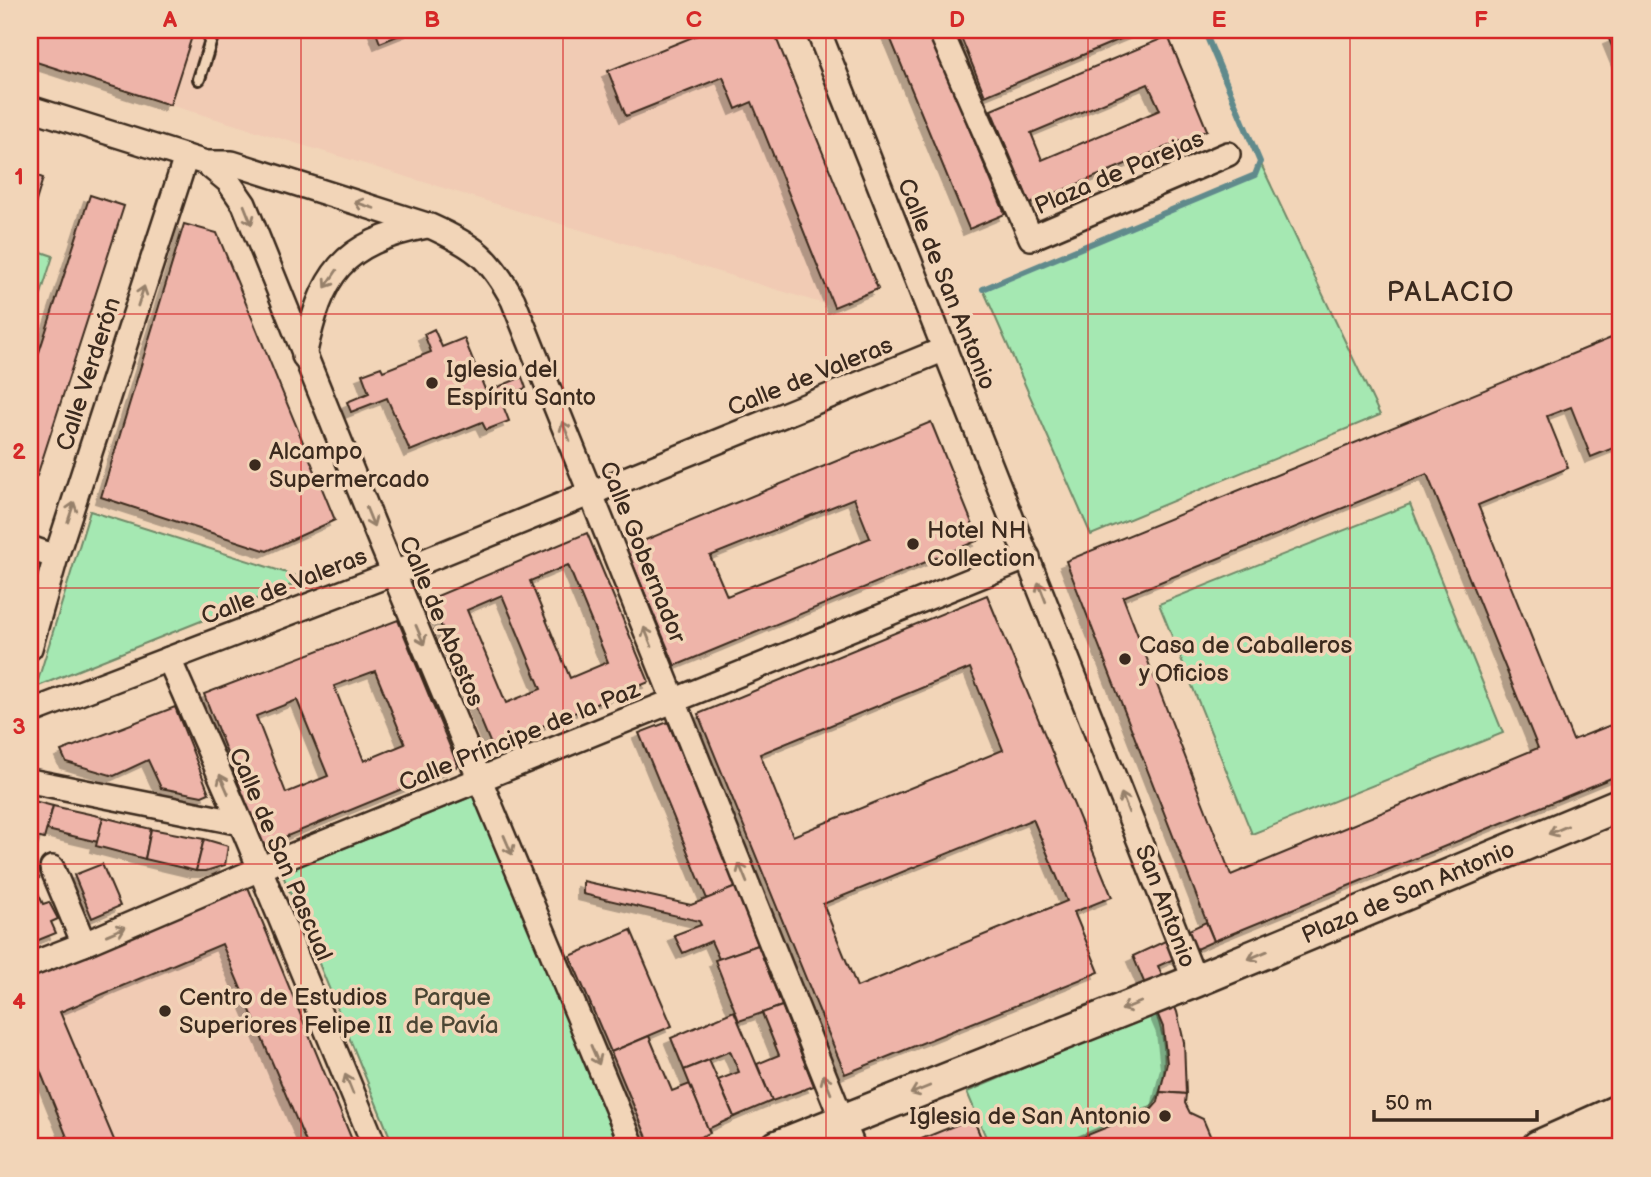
<svg xmlns="http://www.w3.org/2000/svg" width="1651" height="1177" viewBox="0 0 1651 1177" font-family="'Balsamiq Sans',sans-serif">
  <defs>
    <filter id="shadow"><feDropShadow dx="-6" dy="6" stdDeviation="0" flood-color="#0004"/></filter>
  </defs>
  <rect width="100%" height="100%" fill="#f2d5b8"/>
  <filter id="ink" filterUnits="userSpaceOnUse"><feTurbulence type="fractalNoise" baseFrequency=".0143" numOctaves="2"/><feDisplacementMap in="SourceGraphic" scale="14" xChannelSelector="R" yChannelSelector="G"/><feConvolveMatrix kernelMatrix="1 2 1 2 8 2 1 2 1" color-interpolation-filters="sRGB"/></filter>
  <g filter="url(#ink)">
    <g fill="#f1cbb4">
      <path d="M 30,30 L 773,30 L 878,289 L 834,307 L 170,105 L 30,60 Z"/>
      <path d="M 248,887 L 355,1147 L 71,1147 L 30,1046 L 30,977 Z"/>
    </g>
    <g fill="#a5e8b2" stroke="#708968" stroke-width="2">
      <path d="M 1260,162 L 1380,415 L 1091,535 L 983,289 L 1244,180 L 1255,175 Z"/>
      <path d="M 30,248 L 53,256 L 30,329 Z"/>
      <path d="M 1410,504 L 1503,733 L 1252,834 L 1159,604 Z"/>
      <path d="M 90,511 L 306,579 L 36,687 Z"/>
      <path d="M 478,794 L 622,1147 L 394,1147 L 282,873 Z"/>
      <path d="M 1155,1012 C 1167,1038 1170,1084 1151,1107 L 1053,1147 L 990,1147 L 967,1092 Z"/>
    </g>
    <g fill="none" stroke-linecap="round" stroke-linejoin="round">
      <path stroke="#618a8c" stroke-width="6" d="M 983,289 L 1255,175 L 1260,162 L 1204,30"/>
    </g>
    <g fill="#eeb4a9" stroke="#3b2a1e" stroke-width="2" fill-rule="evenodd" filter="url(#shadow)">
      <path d="M 30,30 L 194,30 L 170,105 L 30,60 Z"/>
      <path d="M 375,30 L 412,30 L 380,43 Z"/>
      <path d="M 710,30 L 773,30 L 878,289 L 834,307 L 752,102 L 736,109 L 723,77 L 626,116 L 608,71 Z"/>
      <path d="M 887,30 L 928,30 L 1005,214 L 969,229 Z"/>
      <path d="M 958,30 L 1142,30 L 985,96 Z"/>
      <path d="M 1621,34 L 1621,68 L 1609,39 Z"/>
      <path d="M 1168,36 L 1207,130 L 1030,204 L 991,110 ZM 1148,84 L 1160,110 L 1042,160 L 1031,133 Z"/>
      <path d="M 30,173 L 43,178 L 30,221 Z"/>
      <path d="M 90,195 L 124,206 L 37,476 L 30,473 L 30,380 Z"/>
      <path d="M 184,224 L 217,233 L 335,520 L 267,551 L 101,497 Z"/>
      <path d="M 434,329 L 442,347 L 464,338 L 486,392 L 522,377 L 526,388 L 500,398 L 509,421 L 486,430 L 482,422 L 410,451 L 387,398 L 351,412 L 347,402 L 369,393 L 362,374 L 381,367 L 383,371 L 431,352 L 424,334 Z"/>
      <path d="M 1621,334 L 1621,445 L 1591,457 L 1571,407 L 1547,416 L 1568,468 L 1478,505 L 1573,740 L 1621,721 L 1621,774 L 1214,941 L 1066,561 ZM 1427,474 L 1538,748 L 1231,875 L 1123,597 Z"/>
      <path d="M 931,422 L 979,540 L 675,666 L 626,548 ZM 854,498 L 870,538 L 727,596 L 710,556 Z"/>
      <path d="M 587,533 L 649,682 L 492,747 L 430,599 ZM 568,565 L 608,662 L 570,678 L 530,581 ZM 502,595 L 541,689 L 506,703 L 467,610 Z"/>
      <path d="M 987,595 L 1112,897 L 1074,912 L 1099,972 L 845,1074 L 698,714 ZM 970,668 L 1003,750 L 793,836 L 760,754 ZM 1033,819 L 1067,901 L 857,987 L 823,904 Z"/>
      <path d="M 398,620 L 458,766 L 263,846 L 204,694 ZM 375,671 L 405,744 L 364,761 L 334,686 ZM 297,700 L 328,776 L 286,793 L 256,716 Z"/>
      <path d="M 175,707 L 209,793 L 202,796 L 161,788 L 148,760 L 114,776 L 66,762 L 61,751 Z"/>
      <path d="M 668,722 L 736,887 L 707,899 L 639,733 Z"/>
      <path d="M 30,800 L 53,806 L 44,839 L 30,835 Z"/>
      <path d="M 53,806 L 103,817 L 98,842 L 47,830 Z"/>
      <path d="M 103,817 L 151,829 L 145,859 L 96,846 Z"/>
      <path d="M 151,829 L 204,839 L 196,871 L 145,859 Z"/>
      <path d="M 204,839 L 228,846 L 225,865 L 206,871 L 196,871 Z"/>
      <path d="M 30,859 L 39,878 L 33,881 L 36,889 L 30,892 Z"/>
      <path d="M 102,864 L 120,906 L 92,918 L 74,875 Z"/>
      <path d="M 583,881 L 691,905 L 736,887 L 758,945 L 719,959 L 711,941 L 683,953 L 674,935 L 701,925 L 699,921 L 583,894 Z"/>
      <path d="M 248,887 L 355,1147 L 308,1147 L 222,944 L 60,1012 L 117,1147 L 71,1147 L 30,1046 L 30,977 Z"/>
      <path d="M 36,889 L 43,904 L 49,902 L 58,919 L 51,922 L 56,933 L 31,943 L 30,892 Z"/>
      <path d="M 1206,922 L 1214,941 L 1158,966 L 1177,1012 L 1184,1042 L 1186,1094 L 1160,1092 L 1167,1063 L 1163,1027 L 1133,956 Z"/>
      <path d="M 631,930 L 672,1026 L 611,1052 L 570,956 Z"/>
      <path d="M 758,945 L 782,1006 L 739,1021 L 715,960 Z"/>
      <path d="M 782,1006 L 814,1086 L 772,1101 L 757,1064 L 779,1055 L 762,1013 Z"/>
      <path d="M 734,1011 L 772,1101 L 734,1117 L 718,1080 L 739,1072 L 730,1051 L 684,1070 L 671,1038 Z"/>
      <path d="M 649,1036 L 672,1091 L 690,1084 L 710,1133 L 677,1147 L 651,1147 L 611,1052 Z"/>
      <path d="M 709,1060 L 734,1117 L 708,1129 L 684,1070 Z"/>
      <path d="M 1160,1092 L 1186,1094 L 1185,1103 L 1190,1113 L 1203,1119 L 1212,1140 L 1210,1147 L 1058,1147 L 1152,1109 L 1158,1102 Z"/>
      <path d="M 973,1118 L 985,1147 L 902,1147 Z"/>
    </g>
    <g fill="none" stroke-linecap="round" stroke-linejoin="round">
      <defs>
        <path id="lane" d="M 199,79 L 214,30"/>
        <g id="street">
          <path d="M 818,30 L 1195,981"/>
          <path d="M 940,30 L 1031,238 L 1228,154"/>
          <path d="M 30,108 L 206,163 L 232,163 L 430,226 C 474,246 490,257 513,300 L 853,1147"/>
          <path d="M 206,163 L 228,181 L 244,204 L 379,538 L 633,1147"/>
          <path d="M 304,356 C 322,274 340,243 427,226"/>
          <path d="M 30,548 L 56,557"/>
          <path d="M 30,648 L 56,557 L 186,157"/>
          <path d="M 169,659 L 241,823 L 375,1147"/>
          <path d="M 30,712 L 412,566 L 945,349"/>
          <path d="M 30,781 L 241,823"/>
          <path d="M 52,868 L 84,944"/>
          <path d="M 30,965 L 84,944 L 276,862 L 1028,557"/>
          <path d="M 1597,1121 L 1607,1147"/>
        </g>
        <g id="secondary">
          <path d="M 777,1147 L 1195,981 L 1621,804"/>
          <path d="M 1538,1147 L 1621,1110"/>
        </g>
      </defs>
      <use href="#lane" stroke="#3b2a1e" stroke-width="16"/>
      <use href="#street" stroke="#3b2a1e" stroke-width="28"/>
      <use href="#secondary" stroke="#3b2a1e" stroke-width="37"/>
      <use href="#lane" stroke="#f2d5b8" stroke-width="10"/>
      <use href="#street" stroke="#f2d5b8" stroke-width="23"/>
      <use href="#secondary" stroke="#f2d5b8" stroke-width="32"/>
    </g>
    <defs><path id="oneway-shaft" d="M-6 0H5M1.5-3L5.5 0L1.5 3" fill="none" stroke-width="1.6" stroke-linecap="round" stroke-linejoin="round" transform="scale(1.75)"/></defs>
    <g stroke="#96806b">
      <use href="#oneway-shaft" transform="translate(364 205) rotate(-162)"/>
      <use href="#oneway-shaft" transform="translate(248 215) rotate(68)"/>
      <use href="#oneway-shaft" transform="translate(331 279) rotate(124)"/>
      <use href="#oneway-shaft" transform="translate(141 296) rotate(-72)"/>
      <use href="#oneway-shaft" transform="translate(566 431) rotate(-112)"/>
      <use href="#oneway-shaft" transform="translate(71 512) rotate(-72)"/>
      <use href="#oneway-shaft" transform="translate(370 517) rotate(68)"/>
      <use href="#oneway-shaft" transform="translate(1042 592) rotate(-111)"/>
      <use href="#oneway-shaft" transform="translate(420 635) rotate(67)"/>
      <use href="#oneway-shaft" transform="translate(648 637) rotate(-112)"/>
      <use href="#oneway-shaft" transform="translate(224 784) rotate(-114)"/>
      <use href="#oneway-shaft" transform="translate(1125 803) rotate(-111)"/>
      <use href="#oneway-shaft" transform="translate(1558 830) rotate(157)"/>
      <use href="#oneway-shaft" transform="translate(508 845) rotate(67)"/>
      <use href="#oneway-shaft" transform="translate(743 873) rotate(-112)"/>
      <use href="#oneway-shaft" transform="translate(116 931) rotate(-23)"/>
      <use href="#oneway-shaft" transform="translate(1258 955) rotate(157)"/>
      <use href="#oneway-shaft" transform="translate(1131 1006) rotate(158)"/>
      <use href="#oneway-shaft" transform="translate(595 1055) rotate(67)"/>
      <use href="#oneway-shaft" transform="translate(349 1084) rotate(-112)"/>
      <use href="#oneway-shaft" transform="translate(827 1084) rotate(-112)"/>
      <use href="#oneway-shaft" transform="translate(920 1090) rotate(158)"/>
    </g>
  </g>
  <path fill="none" stroke="#d62828" stroke-width="2" stroke-opacity="0.55" d="M 301,30 L 301,1147M 563,30 L 563,1147M 826,30 L 826,1147M 1088,30 L 1088,1147M 1350,30 L 1350,1147M 30,314 L 1621,314M 30,588 L 1621,588M 30,864 L 1621,864"/>
  <g fill="#3b2a1e" stroke="#f2d5b8" stroke-width="2.5">
    <circle cx="432" cy="383" r="7"/>
    <circle cx="255" cy="465" r="7"/>
    <circle cx="913" cy="544" r="7"/>
    <circle cx="1125" cy="659" r="7"/>
    <circle cx="165" cy="1011" r="7"/>
    <circle cx="1165" cy="1116" r="7"/>
  </g>
  <g text-anchor="middle" stroke-width="7" stroke-linejoin="round" paint-order="stroke">
    <g font-size="24" fill="#3b2a1e" stroke="#f2d5b8">
      <text transform="translate(1119 172) rotate(-23)" y="8">Plaza de Parejas</text>
      <text transform="translate(947 284) rotate(68)" y="8">Calle de San Antonio</text>
      <text transform="translate(88 374) rotate(-72)" y="8">Calle Verderón</text>
      <text transform="translate(810 376) rotate(-22)" y="8">Calle de Valeras</text>
      <text transform="translate(643 552) rotate(68)" y="8">Calle Gobernador</text>
      <text transform="translate(284 586) rotate(-21)" y="8">Calle de Valeras</text>
      <text transform="translate(442 621) rotate(67)" y="8">Calle de Abastos</text>
      <text transform="translate(519 736) rotate(-22)" y="8">Calle Príncipe de la Paz</text>
      <text transform="translate(281 854) rotate(67)" y="8">Calle de San Pascual</text>
      <text transform="translate(1408 892) rotate(-23)" y="8">Plaza de San Antonio</text>
      <text transform="translate(1166 906) rotate(69)" y="8">San Antonio</text>
    </g>
    <g font-size="24" fill="#3b2a1e" stroke="#f2d5b8" text-anchor="start">
      <text x="446" y="377">Iglesia del<tspan x="446" dy="28">Espíritu Santo</tspan></text>
      <text x="269" y="459">Alcampo<tspan x="269" dy="28">Supermercado</tspan></text>
      <text x="927" y="538">Hotel NH<tspan x="927" dy="28">Collection</tspan></text>
      <text x="1139" y="653">Casa de Caballeros<tspan x="1139" dy="28">y Oficios</tspan></text>
      <text x="179" y="1005">Centro de Estudios<tspan x="179" dy="28">Superiores Felipe II</tspan></text>
      <text x="1151" y="1124" text-anchor="end">Iglesia de San Antonio</text>
    </g>
    <g font-size="24" fill="#4b4634" stroke="#f2d5b8">
      <text x="452" y="1005">Parque<tspan x="452" dy="28">de Pavía</tspan></text>
    </g>
    <g font-size="28" letter-spacing="2" fill="#3b2a1e" stroke="#f2d5b8">
      <text x="1451" y="301">PALACIO</text>
    </g>
  </g>
  <rect width="1651" height="1177" fill="none" stroke="#f2d5b8" stroke-width="77"/>
  <path d="M1374 1110v10h163v-10" fill="none" stroke="#3b2a1e" stroke-width="3.5"/>
  <text x="1385" y="1110" font-size="21" fill="#3b2a1e" stroke="#f2d5b8" stroke-width="5" paint-order="stroke">50 m</text>
  <rect x="38" y="38" width="1574" height="1100" fill="none" stroke="#d62828" stroke-width="2.5"/>
  <g font-size="23" text-anchor="middle" font-weight="bold" fill="#d62828">
    <text x="170" y="27">A</text>
    <text x="432" y="27">B</text>
    <text x="694" y="27">C</text>
    <text x="957" y="27">D</text>
    <text x="1219" y="27">E</text>
    <text x="1481" y="27">F</text>
    <text x="19" y="184">1</text>
    <text x="19" y="459">2</text>
    <text x="19" y="734">3</text>
    <text x="19" y="1009">4</text>
  </g>
</svg>
